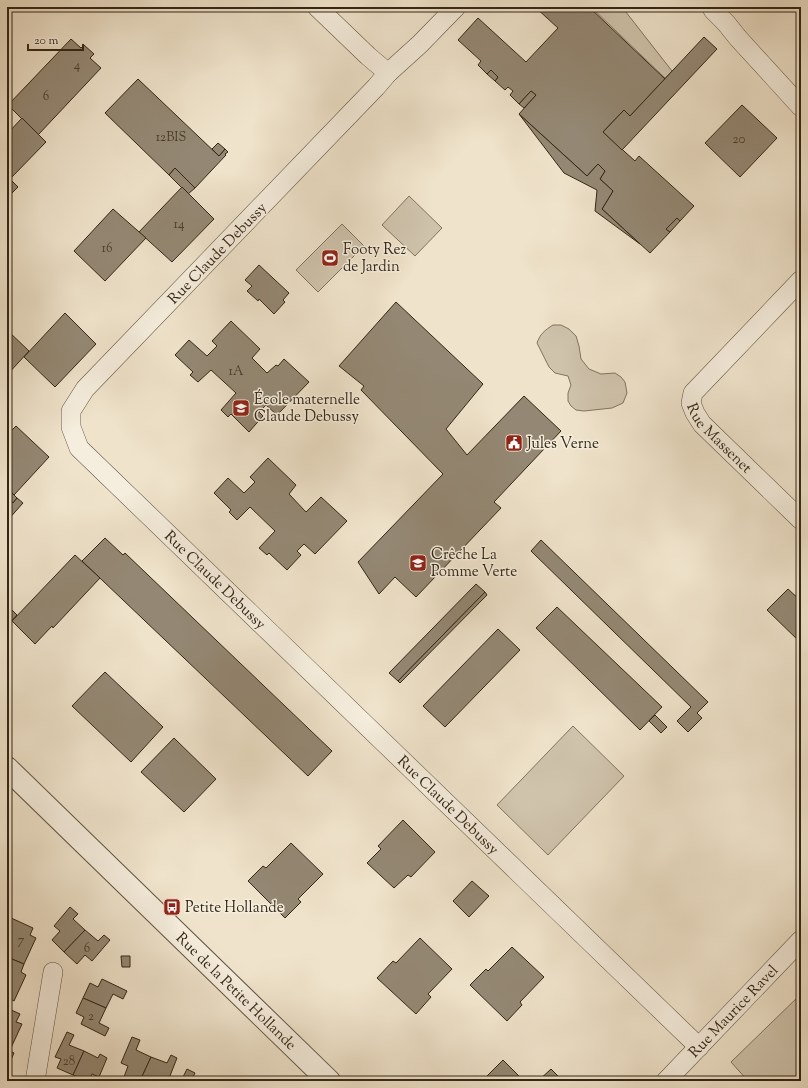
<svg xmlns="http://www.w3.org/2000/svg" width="808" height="1088" viewBox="0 0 808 1088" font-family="'Sorts Mill Goudy',serif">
  <rect width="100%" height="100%" fill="#efe3cb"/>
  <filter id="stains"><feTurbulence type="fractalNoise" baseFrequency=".005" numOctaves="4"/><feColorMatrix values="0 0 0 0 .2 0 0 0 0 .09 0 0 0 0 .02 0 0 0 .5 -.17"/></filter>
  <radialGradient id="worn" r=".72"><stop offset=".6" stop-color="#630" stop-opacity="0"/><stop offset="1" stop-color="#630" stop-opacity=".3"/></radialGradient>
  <g fill="#cfc3ac" stroke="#807460">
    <path d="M 591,7 L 622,7 L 672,71 L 665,78 Z"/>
    <path d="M 409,196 L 442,228 L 415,256 L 382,225 Z"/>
    <path d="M 342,224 L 364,246 L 318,292 L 296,270 Z"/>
    <path d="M 553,325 L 561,325 L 569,329 L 576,336 L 579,346 L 581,359 L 589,369 L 601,374 L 615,373 L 621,377 L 625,382 L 627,393 L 623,403 L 612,408 L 584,411 L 576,410 L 571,406 L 568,401 L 568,393 L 571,385 L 568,376 L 555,373 L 549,367 L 537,343 C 540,334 545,330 553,325 Z"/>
    <path d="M 573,726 L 624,776 L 548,855 L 497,805 Z"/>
    <path d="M 801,994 L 801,1081 L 748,1081 L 731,1062 Z"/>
  </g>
  <g fill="#948874" stroke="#322615">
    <path d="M 535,7 L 589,7 L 665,79 L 630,116 L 624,110 L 603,132 L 635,161 L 639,156 L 694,206 L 680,221 L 677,218 L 666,229 L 670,232 L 650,253 L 602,209 L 613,191 L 600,179 L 605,171 L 598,164 L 587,176 L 519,114 L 536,95 L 531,91 L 519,104 L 510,95 L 513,91 L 508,87 L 505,90 L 495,81 L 498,77 L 491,70 L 487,74 L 478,65 L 481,61 L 458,40 L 478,18 L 526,62 L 558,28 Z"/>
    <path d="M 704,37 L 717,49 L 622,150 L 603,132 L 624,110 L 630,116 Z"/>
    <path d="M 71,39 L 81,48 L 84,45 L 94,54 L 90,58 L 101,68 L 38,135 L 8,105 Z"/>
    <path d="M 491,70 L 498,77 L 495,81 L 487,74 Z"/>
    <path d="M 138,79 L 219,156 L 225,149 L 228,152 L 225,154 L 226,155 L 195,188 L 175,168 L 169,175 L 105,113 Z"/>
    <path d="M 531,91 L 536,95 L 524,108 L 519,104 Z"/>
    <path d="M 742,105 L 777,138 L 740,177 L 705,143 Z"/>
    <path d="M 519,114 L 587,176 L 598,164 L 605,171 L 600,179 L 613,191 L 602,209 L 640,244 L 595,211 L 597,190 L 564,173 Z"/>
    <path d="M 22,118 L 46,142 L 10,179 L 18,187 L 7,198 L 7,134 Z"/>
    <path d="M 218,143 L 225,149 L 219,156 L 212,149 Z"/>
    <path d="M 175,168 L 195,188 L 188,194 L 169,175 Z"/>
    <path d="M 182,187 L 214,219 L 172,262 L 139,232 Z"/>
    <path d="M 113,209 L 146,238 L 105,281 L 74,251 Z"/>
    <path d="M 677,218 L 680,221 L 670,232 L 666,229 Z"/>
    <path d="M 259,265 L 289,293 L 283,300 L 285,302 L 274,314 L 259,299 L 258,301 L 247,291 L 252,286 L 245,280 Z"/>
    <path d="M 396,302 L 483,384 L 446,429 L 467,455 L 524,396 L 561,431 L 494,502 L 501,508 L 416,597 L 395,577 L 379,594 L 358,562 L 443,474 L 361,390 L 364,386 L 339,366 Z"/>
    <path d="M 65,313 L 96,344 L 55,387 L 24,357 Z"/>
    <path d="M 231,321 L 260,349 L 252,358 L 267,373 L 276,365 L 278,366 L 284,359 L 309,382 L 277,415 L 266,405 L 259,412 L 263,416 L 249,432 L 231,414 L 228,417 L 221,410 L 236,393 L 211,370 L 198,382 L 190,375 L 193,372 L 175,355 L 189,340 L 207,356 L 217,346 L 212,341 Z"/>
    <path d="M 7,330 L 29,351 L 7,375 Z"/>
    <path d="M 16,426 L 49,457 L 14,495 L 11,492 L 7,496 L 7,435 Z"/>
    <path d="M 268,458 L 296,485 L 289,494 L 306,512 L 321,497 L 347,521 L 315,554 L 304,544 L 297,551 L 301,555 L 287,570 L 269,553 L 267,555 L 259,548 L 275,531 L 250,507 L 237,520 L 229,512 L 231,510 L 214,493 L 228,478 L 244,493 L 255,482 L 250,477 Z"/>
    <path d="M 11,492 L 17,498 L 13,503 L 11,501 L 7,505 L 7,496 Z"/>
    <path d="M 17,498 L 23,503 L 7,521 L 7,505 L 11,501 L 13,503 Z"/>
    <path d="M 105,538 L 123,555 L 125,553 L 332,751 L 308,776 L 82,561 Z"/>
    <path d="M 541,540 L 708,702 L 697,713 L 702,718 L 688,732 L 677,721 L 691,707 L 531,551 Z"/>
    <path d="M 75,555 L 100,578 L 53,628 L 52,626 L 35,644 L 12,621 Z"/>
    <path d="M 476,584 L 485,592 L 398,681 L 389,673 Z"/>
    <path d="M 788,589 L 801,601 L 801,643 L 767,610 Z"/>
    <path d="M 485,592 L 487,595 L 400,683 L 398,681 Z"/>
    <path d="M 7,605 L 17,615 L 7,626 Z"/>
    <path d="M 557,607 L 662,707 L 640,730 L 536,628 Z"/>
    <path d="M 498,629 L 520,650 L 445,727 L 423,706 Z"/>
    <path d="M 105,672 L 163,727 L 131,762 L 72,706 Z"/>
    <path d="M 655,715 L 667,727 L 661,733 L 649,721 Z"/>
    <path d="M 174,738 L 216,779 L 184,812 L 141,772 Z"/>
    <path d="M 403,820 L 435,852 L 411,877 L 408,875 L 394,888 L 367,863 L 381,849 L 378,846 Z"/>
    <path d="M 291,843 L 323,874 L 298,899 L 301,902 L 285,918 L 248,881 L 263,866 L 266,868 Z"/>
    <path d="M 472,881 L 489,896 L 469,917 L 453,901 Z"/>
    <path d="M 70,907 L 78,914 L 73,919 L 85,930 L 64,952 L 52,940 L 60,931 L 54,926 Z"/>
    <path d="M 9,917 L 33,928 L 30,935 L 36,938 L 24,964 L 7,957 L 7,941 L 12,931 L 7,929 L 7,921 Z"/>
    <path d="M 85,930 L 98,941 L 104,935 L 110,940 L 92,961 L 85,955 L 77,964 L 64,952 Z"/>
    <path d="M 420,938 L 452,969 L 428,994 L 431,997 L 416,1014 L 377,978 L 393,961 L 396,963 Z"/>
    <path d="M 512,947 L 544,977 L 520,1002 L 522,1005 L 507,1021 L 470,985 L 486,969 L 488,971 Z"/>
    <path d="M 121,956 L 130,956 L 130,967 L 122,967 Z"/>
    <path d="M 7,957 L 24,964 L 21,972 L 26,975 L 14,1001 L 7,997 Z"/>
    <path d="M 102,979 L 127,991 L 123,999 L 113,994 L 106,1008 L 83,998 L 90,983 L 98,987 Z"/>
    <path d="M 83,998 L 106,1008 L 99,1023 L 109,1028 L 105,1036 L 81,1024 L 84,1017 L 76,1013 Z"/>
    <path d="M 7,1008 L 20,1014 L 16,1022 L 22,1024 L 10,1050 L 7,1049 Z"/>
    <path d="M 67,1032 L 74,1035 L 69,1045 L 84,1051 L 73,1075 L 57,1068 L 61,1059 L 55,1057 Z"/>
    <path d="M 132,1037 L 140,1040 L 136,1050 L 151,1057 L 140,1081 L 135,1081 L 124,1077 L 128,1066 L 121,1063 Z"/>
    <path d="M 7,1049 L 14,1053 L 7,1069 Z"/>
    <path d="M 84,1051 L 98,1058 L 100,1054 L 107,1058 L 99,1077 L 92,1074 L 89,1081 L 86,1081 L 73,1075 Z"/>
    <path d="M 171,1055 L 177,1058 L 168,1081 L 159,1080 L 158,1081 L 140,1081 L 151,1057 L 167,1063 Z"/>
    <path d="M 503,1060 L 524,1081 L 482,1081 Z"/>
    <path d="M 187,1069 L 195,1073 L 191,1081 L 181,1081 Z"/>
    <path d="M 551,1069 L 563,1081 L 538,1081 Z"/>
  </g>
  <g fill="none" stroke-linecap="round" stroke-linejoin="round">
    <defs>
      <g id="minor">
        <path id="s1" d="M 317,7 L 368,56 L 388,73 L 376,87 L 85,389 L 71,411 L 71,427 L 79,448 L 699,1047"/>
        <path d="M 712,7 L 713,10 L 726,23 L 738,38 L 801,107"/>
        <path d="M 388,73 L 420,44 L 456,7"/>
        <path id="s2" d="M 801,280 L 693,393 L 691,403 L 695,413 L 702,424 L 801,520"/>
        <path d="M 35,1081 L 53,972"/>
        <path id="s3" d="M 666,1081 L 801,940"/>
      </g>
      <g id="tertiary">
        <path id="s4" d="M 7,768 L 329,1081"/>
      </g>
    </defs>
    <use href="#minor" stroke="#615542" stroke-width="20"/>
    <use href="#tertiary" stroke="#615542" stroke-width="24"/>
    <use href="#minor" stroke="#f5eddd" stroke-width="19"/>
    <use href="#tertiary" stroke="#f5eddd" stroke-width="22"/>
  </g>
  <defs>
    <symbol id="stadium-square" viewBox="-11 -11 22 22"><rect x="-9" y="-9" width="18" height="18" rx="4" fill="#8f2418" stroke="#f5eddd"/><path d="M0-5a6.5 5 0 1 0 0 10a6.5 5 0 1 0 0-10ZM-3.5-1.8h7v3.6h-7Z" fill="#fff"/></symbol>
    <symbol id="school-square" viewBox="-11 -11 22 22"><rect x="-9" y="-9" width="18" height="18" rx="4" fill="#8f2418" stroke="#f5eddd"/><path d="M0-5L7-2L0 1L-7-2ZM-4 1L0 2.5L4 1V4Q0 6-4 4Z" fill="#fff"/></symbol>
    <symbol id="civic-square" viewBox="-11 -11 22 22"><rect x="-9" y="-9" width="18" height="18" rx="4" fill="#8f2418" stroke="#f5eddd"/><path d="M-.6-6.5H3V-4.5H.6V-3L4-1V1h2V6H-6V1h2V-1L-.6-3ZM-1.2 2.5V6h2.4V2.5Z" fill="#fff"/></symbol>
    <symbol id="bus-square" viewBox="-11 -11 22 22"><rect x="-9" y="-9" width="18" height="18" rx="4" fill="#8f2418" stroke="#f5eddd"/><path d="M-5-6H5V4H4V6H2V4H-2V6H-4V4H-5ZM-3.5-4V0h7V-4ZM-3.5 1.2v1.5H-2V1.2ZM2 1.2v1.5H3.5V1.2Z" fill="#fff"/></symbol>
  </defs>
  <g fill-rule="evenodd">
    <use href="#stadium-square" x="320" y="248" width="20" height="20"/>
    <use href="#school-square" x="231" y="398" width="20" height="20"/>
    <use href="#civic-square" x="504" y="433" width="20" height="20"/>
    <use href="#school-square" x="408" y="553" width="20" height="20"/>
    <use href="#bus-square" x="162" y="897" width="20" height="20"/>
  </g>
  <g text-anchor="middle" stroke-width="3" stroke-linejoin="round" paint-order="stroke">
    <g font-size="13" fill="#4a3e2d">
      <text x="77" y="69">4</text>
      <text x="46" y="100">6</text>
      <text x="171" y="141">12BIS</text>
      <text x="739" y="143">20</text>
      <text x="179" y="228">14</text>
      <text x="107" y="252">16</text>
      <text x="236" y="375">1A</text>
      <text x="21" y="944">7</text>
      <text x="87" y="952">6</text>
      <text x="91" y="1020">2</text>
      <text x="69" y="1065">28</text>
    </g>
    <g font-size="15" fill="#322615" stroke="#f5eddd" text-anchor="start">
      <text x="343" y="254">Footy Rez<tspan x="343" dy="17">de Jardin</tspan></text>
      <text x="254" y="404">École maternelle<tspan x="254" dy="17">Claude Debussy</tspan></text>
      <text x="527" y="448">Jules Verne</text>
      <text x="431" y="559">Crêche La<tspan x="431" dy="17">Pomme Verte</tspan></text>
      <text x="185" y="912">Petite Hollande</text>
    </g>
    <g font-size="15" fill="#322615" stroke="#f5eddd">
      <text transform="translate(217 253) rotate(-46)" y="5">Rue Claude Debussy</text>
      <text dy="5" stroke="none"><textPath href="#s2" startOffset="212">Rue Massenet</textPath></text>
      <text dy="5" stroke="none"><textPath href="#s1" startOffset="789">Rue Claude Debussy</textPath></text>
      <text dy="5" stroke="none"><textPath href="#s1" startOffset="1113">Rue Claude Debussy</textPath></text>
      <text dy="5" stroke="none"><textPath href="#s4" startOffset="320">Rue de la Petite Hollande</textPath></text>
      <text dy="5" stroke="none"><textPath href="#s3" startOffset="97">Rue Maurice Ravel</textPath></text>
    </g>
  </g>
  <rect width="808" height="1088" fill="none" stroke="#efe3cb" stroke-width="24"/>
  <rect x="8" y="8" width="792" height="1072" fill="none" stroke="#322615" stroke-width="2"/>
  <rect x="12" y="12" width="784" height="1064" fill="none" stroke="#322615"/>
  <path d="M28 44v6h55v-6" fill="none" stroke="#322615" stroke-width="2"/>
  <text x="34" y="44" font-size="12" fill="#322615" stroke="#f5eddd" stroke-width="3" paint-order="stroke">20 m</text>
  <rect width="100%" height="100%" filter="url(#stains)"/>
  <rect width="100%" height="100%" fill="url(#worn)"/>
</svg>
